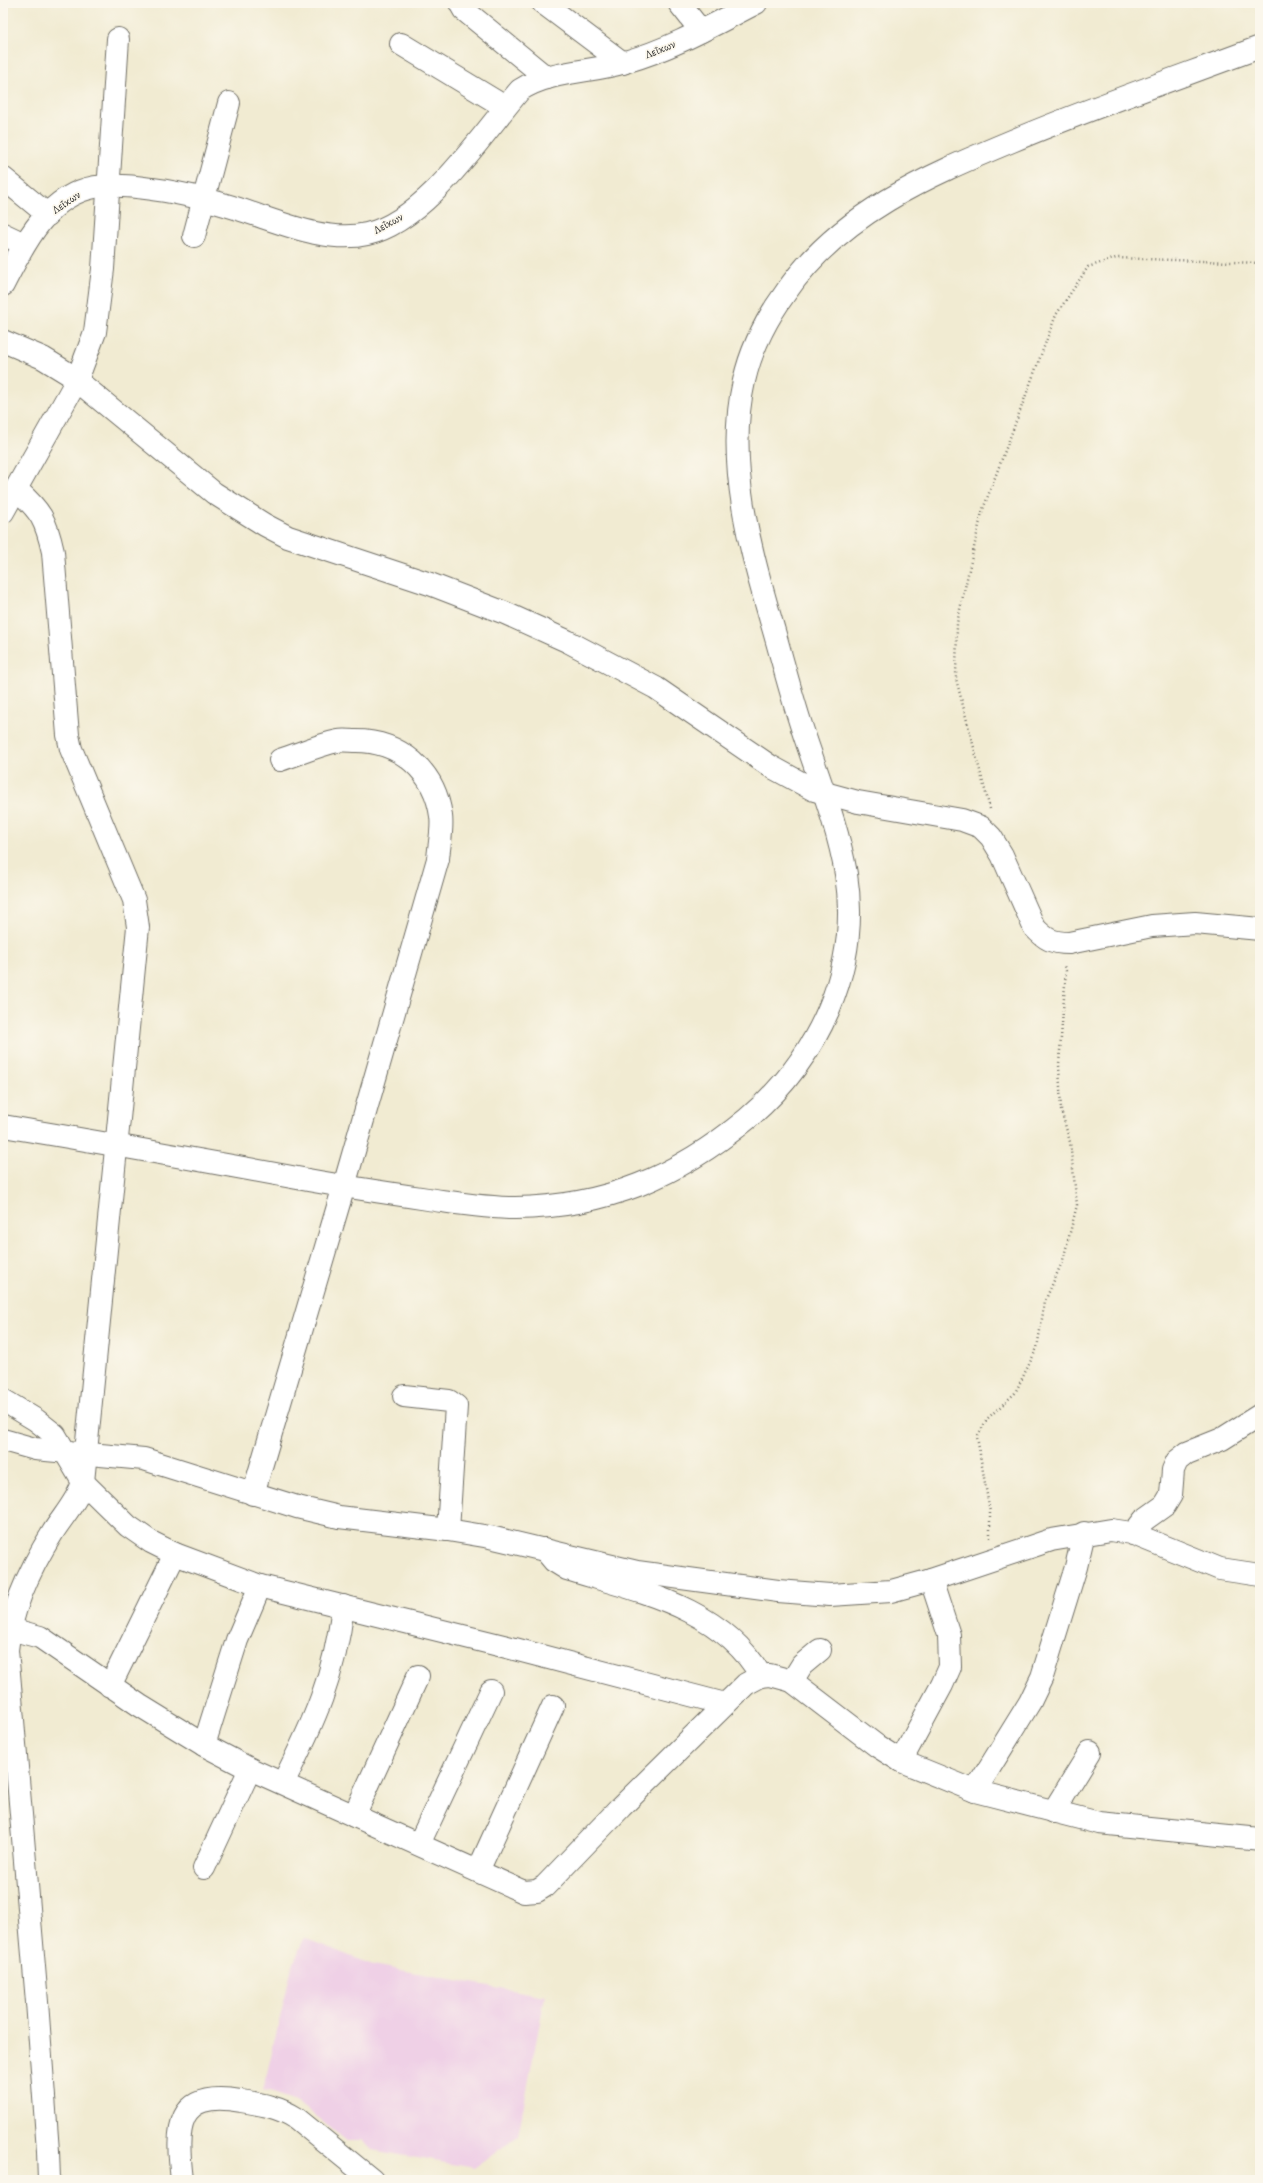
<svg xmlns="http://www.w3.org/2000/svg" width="1263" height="2183" viewBox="0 0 1263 2183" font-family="Alegreya,serif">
  <rect width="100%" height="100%" fill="#fbf7ec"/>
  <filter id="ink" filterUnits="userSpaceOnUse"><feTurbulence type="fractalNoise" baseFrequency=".025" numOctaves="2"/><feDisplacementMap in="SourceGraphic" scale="8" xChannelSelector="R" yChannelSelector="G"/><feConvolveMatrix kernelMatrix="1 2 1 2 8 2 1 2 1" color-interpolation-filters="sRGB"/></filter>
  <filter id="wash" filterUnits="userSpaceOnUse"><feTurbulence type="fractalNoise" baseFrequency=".012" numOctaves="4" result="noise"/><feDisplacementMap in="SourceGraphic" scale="16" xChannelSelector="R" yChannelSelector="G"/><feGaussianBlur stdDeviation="0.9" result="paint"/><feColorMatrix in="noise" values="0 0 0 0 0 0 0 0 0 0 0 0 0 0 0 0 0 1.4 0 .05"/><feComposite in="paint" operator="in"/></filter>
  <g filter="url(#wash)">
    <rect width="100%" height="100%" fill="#f1ebd2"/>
    <path fill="#efd0e6" d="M 304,1938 L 373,1965 L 545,1996 L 518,2136 L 474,2168 L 372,2150 L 362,2140 L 346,2140 L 296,2101 L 263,2090 L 292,1967 Z"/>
  </g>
  <g filter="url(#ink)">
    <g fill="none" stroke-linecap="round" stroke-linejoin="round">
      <defs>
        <g id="minor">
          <path d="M 460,3 L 464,10 L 547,78"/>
          <path d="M 543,3 L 623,63"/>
          <path d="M 679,3 L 701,31"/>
          <path d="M 401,44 L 505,107"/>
          <path d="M 3,178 L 48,215"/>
          <path d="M 3,234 L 24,244"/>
          <path d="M 194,236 L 229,103"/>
          <path d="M 3,341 L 43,358 L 69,374 L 214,493 L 265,525 L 288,537 L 430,584 L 505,613 L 567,641 L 656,688 L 770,766 L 814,790 L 858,802 L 962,820 L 981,827 L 991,837 L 1002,855 L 1034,927 C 1045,939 1052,943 1069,943 L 1152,926 L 1195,923 L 1260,929"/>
          <path d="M 16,489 C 41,511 46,520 53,552 L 68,735 L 71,749 L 134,900 L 138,927 L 83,1482 C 78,1500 63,1516 53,1532 C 31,1567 11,1608 7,1650 L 37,2002 L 48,2151 L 49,2180"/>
          <path d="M 3,512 L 77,380 L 95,332 L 103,269 L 118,39"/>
          <path d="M 3,1126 C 105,1143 206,1161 308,1180 C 347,1187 387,1193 428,1199 C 457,1203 486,1208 515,1208 C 606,1207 678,1176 747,1119 C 818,1059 861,968 846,874 C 838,827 820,782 805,737 C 793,702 784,666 774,631 C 751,552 725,464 744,381 C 751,350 767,318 786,292 C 839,214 928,176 1012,141 C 1093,107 1177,78 1260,47"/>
          <path d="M 404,1396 L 449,1401 L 456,1406 L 448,1530"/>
          <path d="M 3,1400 L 36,1420 L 55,1435 L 83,1482 L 128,1526 L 151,1542 L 175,1554 L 260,1586 L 507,1647 L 725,1704"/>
          <path d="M 253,1494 L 344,1186 L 438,859 C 439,845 443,829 441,816 C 435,771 400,741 356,741 C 350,741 343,740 338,741 C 318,745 299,754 280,760"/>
          <path d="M 1133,1534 L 1144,1520 L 1165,1505 L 1171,1495 L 1173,1470 L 1177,1461 L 1187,1453 L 1222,1439 L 1260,1415"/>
          <path d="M 544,1549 L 554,1561 L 567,1569 C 638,1591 722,1607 761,1676"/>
          <path d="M 10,1629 L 40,1637 L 139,1705 L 204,1745 L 250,1769 L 524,1892 L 537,1891 L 545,1886 L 621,1807 L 746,1684 L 761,1676 L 770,1675 L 792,1681 L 877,1746 L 901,1761 L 975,1791 L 1099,1823 L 1260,1839"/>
          <path d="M 792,1681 L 802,1665 L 820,1650"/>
          <path d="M 110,1686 L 175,1554"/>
          <path d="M 204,1745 L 237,1640 L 260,1586"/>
          <path d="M 901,1761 L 942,1685 L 950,1667 L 949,1635 L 931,1580"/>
          <path d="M 283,1783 C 314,1722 335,1676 343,1606"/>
          <path d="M 975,1791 L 1030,1702 L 1042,1677 L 1076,1567 L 1084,1533"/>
          <path d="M 1053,1812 L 1090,1752"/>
          <path d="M 354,1816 L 418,1676"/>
          <path d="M 419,1844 L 491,1691"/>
          <path d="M 204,1868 L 250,1769"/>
          <path d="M 478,1871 L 553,1706"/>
          <path d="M 182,2180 C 176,2128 175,2089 241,2101 C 261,2104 279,2107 296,2118 L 372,2180"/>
        </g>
        <g id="tertiary">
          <path d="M 3,285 C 23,246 47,195 95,187 C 114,184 133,186 152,189 C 190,194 226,204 262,217 C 294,228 333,242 367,234 C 426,221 482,134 520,90 C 551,70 590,73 625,62 C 671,49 713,25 756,3"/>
          <path d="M 3,1440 L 35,1449 L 144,1459 L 297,1507 L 339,1517 L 448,1530 L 490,1537 L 637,1572 L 778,1591 L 830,1595 L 891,1591 L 931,1580 L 1051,1540 L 1111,1530 L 1131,1533 L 1220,1569 L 1260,1575"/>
        </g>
      </defs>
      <use href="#minor" stroke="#706e65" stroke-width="24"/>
      <use href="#tertiary" stroke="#706e65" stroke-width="24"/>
      <g stroke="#706e65" stroke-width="2.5" stroke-dasharray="1 3" stroke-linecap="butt">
        <path d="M 990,809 L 956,679 L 957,623 L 982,512 L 1056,315 L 1088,267 L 1116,258 L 1260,263"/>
        <path d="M 990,1538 L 990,1512 L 977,1437 L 987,1419 L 1015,1393 L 1037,1348 L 1045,1301 L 1063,1260 L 1077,1205 L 1070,1142 L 1061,1110 L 1059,1064 L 1066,971 L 1063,964"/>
      </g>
      <use href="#minor" stroke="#fff" stroke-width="22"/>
      <use href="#tertiary" stroke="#fff" stroke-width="22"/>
    </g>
  </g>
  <g text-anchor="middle" stroke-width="3.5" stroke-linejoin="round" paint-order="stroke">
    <g font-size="11" fill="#2b2b2b" stroke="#fbf7ec">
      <text transform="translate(660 49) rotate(-22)" y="4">Λεΐκων</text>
      <text transform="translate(66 202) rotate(-34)" y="4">Λεΐκων</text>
      <text transform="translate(388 223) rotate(-28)" y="4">Λεΐκων</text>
    </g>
  </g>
  <rect width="1263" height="2183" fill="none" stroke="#fbf7ec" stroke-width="16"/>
</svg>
